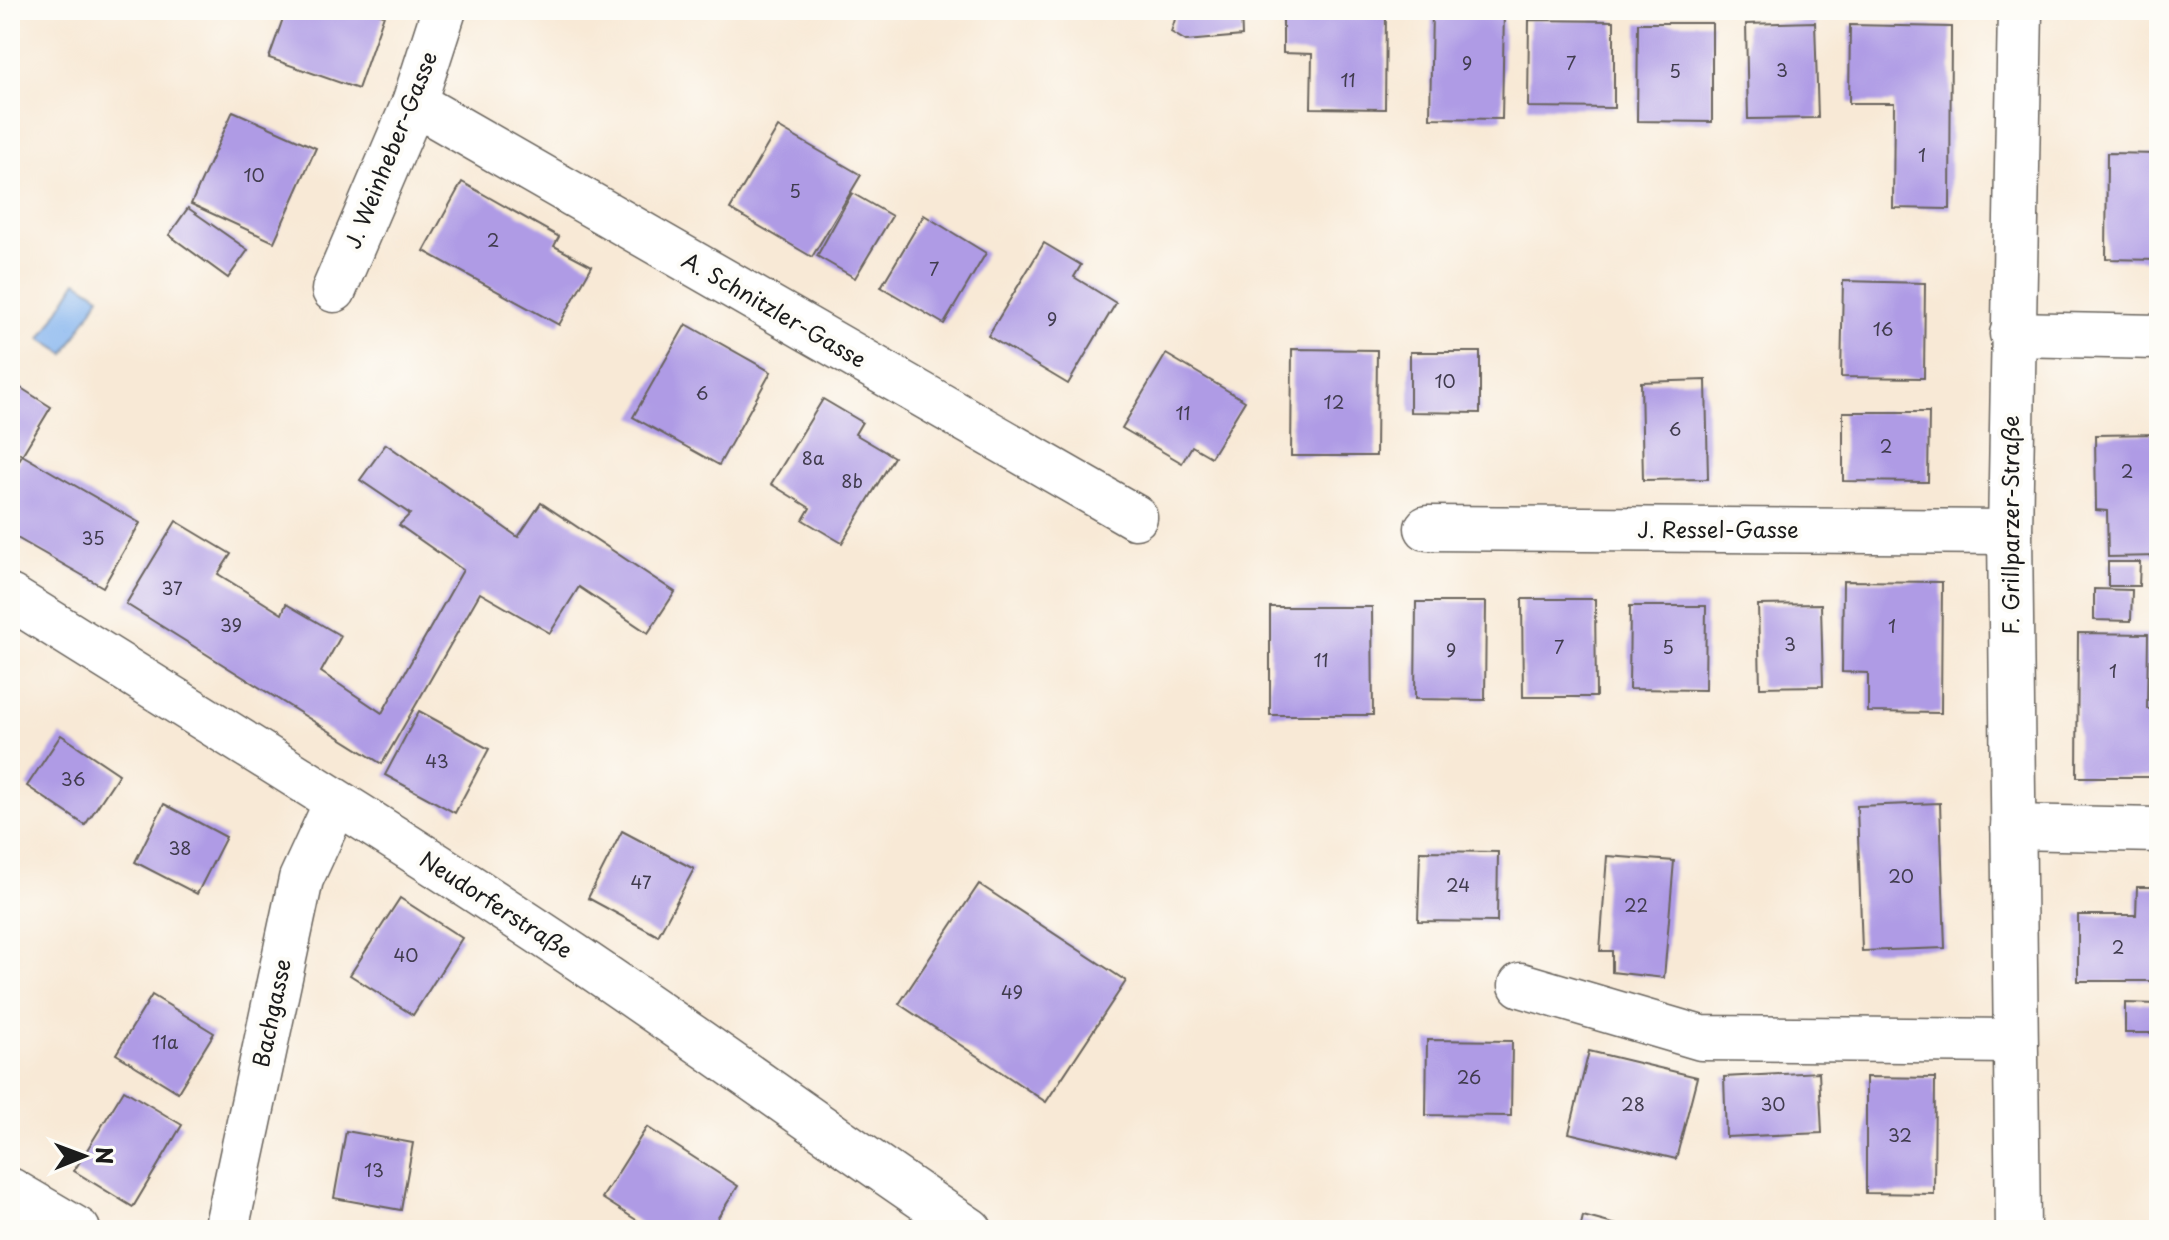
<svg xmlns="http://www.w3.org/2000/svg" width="2169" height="1240" viewBox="0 0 2169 1240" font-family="'Playpen Sans',sans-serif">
  <rect width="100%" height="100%" fill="#fdfcf7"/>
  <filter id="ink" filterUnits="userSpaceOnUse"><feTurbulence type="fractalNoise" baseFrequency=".0125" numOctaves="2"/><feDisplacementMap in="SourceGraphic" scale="16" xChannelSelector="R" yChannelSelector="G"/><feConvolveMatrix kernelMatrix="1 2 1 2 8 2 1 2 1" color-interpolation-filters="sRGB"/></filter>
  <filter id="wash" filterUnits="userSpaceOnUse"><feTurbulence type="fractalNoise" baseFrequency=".006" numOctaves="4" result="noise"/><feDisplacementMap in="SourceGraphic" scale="32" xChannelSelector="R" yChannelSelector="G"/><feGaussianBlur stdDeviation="1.8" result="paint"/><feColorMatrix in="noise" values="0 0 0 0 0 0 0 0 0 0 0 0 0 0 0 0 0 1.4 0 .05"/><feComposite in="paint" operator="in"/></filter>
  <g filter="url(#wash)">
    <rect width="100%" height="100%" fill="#f8e9d6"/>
    <path fill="#83b3ee" stroke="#506885" stroke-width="2" d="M 77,281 L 100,296 L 65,354 L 41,339 Z"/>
    <g id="blocks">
      <g fill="#af9be5">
        <path d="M 286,10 L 369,10 L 384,15 L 358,89 L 269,58 Z"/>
        <path d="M 1178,10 L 1241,10 L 1242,36 L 1186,41 L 1171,32 Z"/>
        <path d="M 1283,10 L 1386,10 L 1385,109 L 1311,108 L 1312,54 L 1283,53 Z"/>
        <path d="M 1432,10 L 1504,10 L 1502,119 L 1430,118 Z"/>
        <path d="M 1529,20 L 1614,21 L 1614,108 L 1528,107 Z"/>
        <path d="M 1815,22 L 1818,118 L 1748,119 L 1746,24 Z"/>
        <path d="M 1638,23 L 1712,23 L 1712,122 L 1637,121 Z"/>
        <path d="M 1850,25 L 1951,27 L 1950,209 L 1893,208 L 1894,103 L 1849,103 Z"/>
        <path d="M 233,111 L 316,148 L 274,242 L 191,204 Z"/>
        <path d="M 778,127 L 861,175 L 812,257 L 730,209 Z"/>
        <path d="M 2107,153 L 2159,154 L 2159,260 L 2106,259 Z"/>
        <path d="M 462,182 L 559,237 L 554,246 L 592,266 L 559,325 L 424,251 Z"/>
        <path d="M 852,193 L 892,216 L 855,278 L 817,256 Z"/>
        <path d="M 188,208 L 248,250 L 228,278 L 169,235 Z"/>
        <path d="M 924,215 L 986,253 L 944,324 L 881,287 Z"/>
        <path d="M 1044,243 L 1081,265 L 1074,277 L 1116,303 L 1068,384 L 988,336 Z"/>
        <path d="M 1843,281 L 1925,283 L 1924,378 L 1841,377 Z"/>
        <path d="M 686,324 L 771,372 L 719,465 L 633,417 Z"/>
        <path d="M 1292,349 L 1377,350 L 1376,456 L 1291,456 Z"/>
        <path d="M 1410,352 L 1480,352 L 1480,413 L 1410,412 Z"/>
        <path d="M 1166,354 L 1245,401 L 1211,457 L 1192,446 L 1182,463 L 1122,428 Z"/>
        <path d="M 1706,380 L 1708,479 L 1643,480 L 1641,382 Z"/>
        <path d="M 10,381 L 51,407 L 22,455 L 10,447 Z"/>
        <path d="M 823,399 L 862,422 L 855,434 L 894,457 L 842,543 L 803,520 L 810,508 L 771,484 Z"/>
        <path d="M 1843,412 L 1929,412 L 1928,482 L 1843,481 Z"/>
        <path d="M 2159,434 L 2159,556 L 2108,557 L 2107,511 L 2096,510 L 2095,435 Z"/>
        <path d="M 386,444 L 518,537 L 541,503 L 675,592 L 648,633 L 579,587 L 550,633 L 480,593 L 382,764 L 126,604 L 176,521 L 231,554 L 218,574 L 282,614 L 286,604 L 341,636 L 321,672 L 382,713 L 463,570 L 399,525 L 410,514 L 360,480 Z"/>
        <path d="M 22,455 L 140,523 L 103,587 L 10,534 L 10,476 Z"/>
        <path d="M 2108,562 L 2140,562 L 2139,586 L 2108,586 Z"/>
        <path d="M 1843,581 L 1942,582 L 1941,713 L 1868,712 L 1868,673 L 1842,672 Z"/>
        <path d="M 2094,589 L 2132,590 L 2131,621 L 2094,620 Z"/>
        <path d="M 1522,599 L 1595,599 L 1596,697 L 1523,697 Z"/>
        <path d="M 1416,602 L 1486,602 L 1485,700 L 1415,699 Z"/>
        <path d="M 1821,604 L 1823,686 L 1760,687 L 1758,605 Z"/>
        <path d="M 1630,606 L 1706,606 L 1705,690 L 1629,689 Z"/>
        <path d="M 1270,607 L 1372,607 L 1373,715 L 1270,715 Z"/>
        <path d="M 2078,633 L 2148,634 L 2147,709 L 2159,709 L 2159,777 L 2077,777 Z"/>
        <path d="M 419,711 L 489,749 L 455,813 L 385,775 Z"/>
        <path d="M 61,735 L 119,774 L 85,825 L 27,786 Z"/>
        <path d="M 1940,803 L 1945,948 L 1862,951 L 1857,806 Z"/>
        <path d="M 164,804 L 226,837 L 197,894 L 135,862 Z"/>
        <path d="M 622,831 L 694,869 L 658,936 L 588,898 Z"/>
        <path d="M 1420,851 L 1498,852 L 1497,922 L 1418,921 Z"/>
        <path d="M 1607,856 L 1674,861 L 1664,978 L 1612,972 L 1612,951 L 1600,951 Z"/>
        <path d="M 979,884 L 1126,981 L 1046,1102 L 899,1004 Z"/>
        <path d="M 2137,887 L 2159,887 L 2159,981 L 2078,981 L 2078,915 L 2136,915 Z"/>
        <path d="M 400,898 L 462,938 L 413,1015 L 350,975 Z"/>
        <path d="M 152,995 L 214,1033 L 178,1092 L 116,1054 Z"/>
        <path d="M 2125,1003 L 2159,1004 L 2159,1033 L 2125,1033 Z"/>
        <path d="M 1427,1040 L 1512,1041 L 1511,1116 L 1426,1115 Z"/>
        <path d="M 1589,1051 L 1697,1077 L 1676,1159 L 1569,1133 Z"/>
        <path d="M 1819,1072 L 1822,1133 L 1726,1137 L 1724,1077 Z"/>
        <path d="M 1866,1077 L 1935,1078 L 1934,1194 L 1866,1193 Z"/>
        <path d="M 124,1090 L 182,1125 L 133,1207 L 74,1171 Z"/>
        <path d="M 647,1127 L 738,1186 L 710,1230 L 652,1230 L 602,1198 Z"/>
        <path d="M 346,1131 L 413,1143 L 401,1210 L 334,1198 Z"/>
        <path d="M 1583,1216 L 1632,1229 L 1632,1230 L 1580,1230 Z"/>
      </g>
    </g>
  </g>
  <g filter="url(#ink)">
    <use href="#blocks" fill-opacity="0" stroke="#69645d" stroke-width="2"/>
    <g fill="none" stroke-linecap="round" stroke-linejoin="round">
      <defs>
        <g id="street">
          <path d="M 414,103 L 1135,517"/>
          <path d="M 334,290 L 414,103 L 444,10"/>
          <path d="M 2012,334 L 2159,337"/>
          <path d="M 1427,528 L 2010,532"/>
          <path d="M 10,597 C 198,715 388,831 572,954 C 706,1044 836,1140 970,1230"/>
          <path d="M 2013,827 L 2159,830"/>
          <path d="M 1521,985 L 1701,1038 L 2015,1041"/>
          <path d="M 10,1190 L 78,1230"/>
          <path d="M 226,1230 L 301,879 L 336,803"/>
          <path d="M 2018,1230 L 2010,532 L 2020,10"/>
        </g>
      </defs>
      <use href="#street" stroke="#69645d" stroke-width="47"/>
      <use href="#street" stroke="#fff" stroke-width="44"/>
    </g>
  </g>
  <g text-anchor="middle" stroke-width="8" stroke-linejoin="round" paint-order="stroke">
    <g font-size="18" fill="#413c4e">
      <text x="1467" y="70">9</text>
      <text x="1571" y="70">7</text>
      <text x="1782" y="77">3</text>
      <text x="1675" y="78">5</text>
      <text x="1348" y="87">11</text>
      <text x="1922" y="162">1</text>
      <text x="254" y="182">10</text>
      <text x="795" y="198">5</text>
      <text x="493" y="247">2</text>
      <text x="934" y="276">7</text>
      <text x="1052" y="326">9</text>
      <text x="1883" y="336">16</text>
      <text x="1445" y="388">10</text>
      <text x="702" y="400">6</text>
      <text x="1334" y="409">12</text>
      <text x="1183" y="420">11</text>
      <text x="1675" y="436">6</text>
      <text x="1886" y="453">2</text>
      <text x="813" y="465">8a</text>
      <text x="2127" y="478">2</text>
      <text x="852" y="488">8b</text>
      <text x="93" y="545">35</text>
      <text x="172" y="595">37</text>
      <text x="231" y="632">39</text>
      <text x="1892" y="633">1</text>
      <text x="1790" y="651">3</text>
      <text x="1559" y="654">7</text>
      <text x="1668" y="654">5</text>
      <text x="1451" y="657">9</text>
      <text x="1321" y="667">11</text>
      <text x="2113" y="678">1</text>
      <text x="437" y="768">43</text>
      <text x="73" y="786">36</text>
      <text x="180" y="855">38</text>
      <text x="1901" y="883">20</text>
      <text x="641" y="889">47</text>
      <text x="1458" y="892">24</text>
      <text x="1636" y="912">22</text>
      <text x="2118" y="954">2</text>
      <text x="406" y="962">40</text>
      <text x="1012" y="999">49</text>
      <text x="165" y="1049">11a</text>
      <text x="1469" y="1084">26</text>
      <text x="1633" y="1111">28</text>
      <text x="1773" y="1111">30</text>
      <text x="1900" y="1142">32</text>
      <text x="374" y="1177">13</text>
    </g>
    <g font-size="22" fill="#1c1c1c" stroke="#fdfcf7">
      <text transform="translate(391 150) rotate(-68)" y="8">J. Weinheber-Gasse</text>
      <text transform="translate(774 310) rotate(30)" y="8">A. Schnitzler-Gasse</text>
      <text transform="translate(2011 525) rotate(-90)" y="8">F. Grillparzer-Straße</text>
      <text x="1718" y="538">J. Ressel-Gasse</text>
      <text transform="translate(496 905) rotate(33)" y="8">Neudorferstraße</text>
      <text transform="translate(272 1013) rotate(-78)" y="8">Bachgasse</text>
    </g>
  </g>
  <rect width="2169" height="1240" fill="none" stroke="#fdfcf7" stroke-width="40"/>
  <g transform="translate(84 1156) rotate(89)" stroke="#fdfcf7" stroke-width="6" paint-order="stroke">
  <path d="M0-6L14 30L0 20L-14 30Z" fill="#1c1c1c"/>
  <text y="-12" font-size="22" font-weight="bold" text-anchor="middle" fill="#1c1c1c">N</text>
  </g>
</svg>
